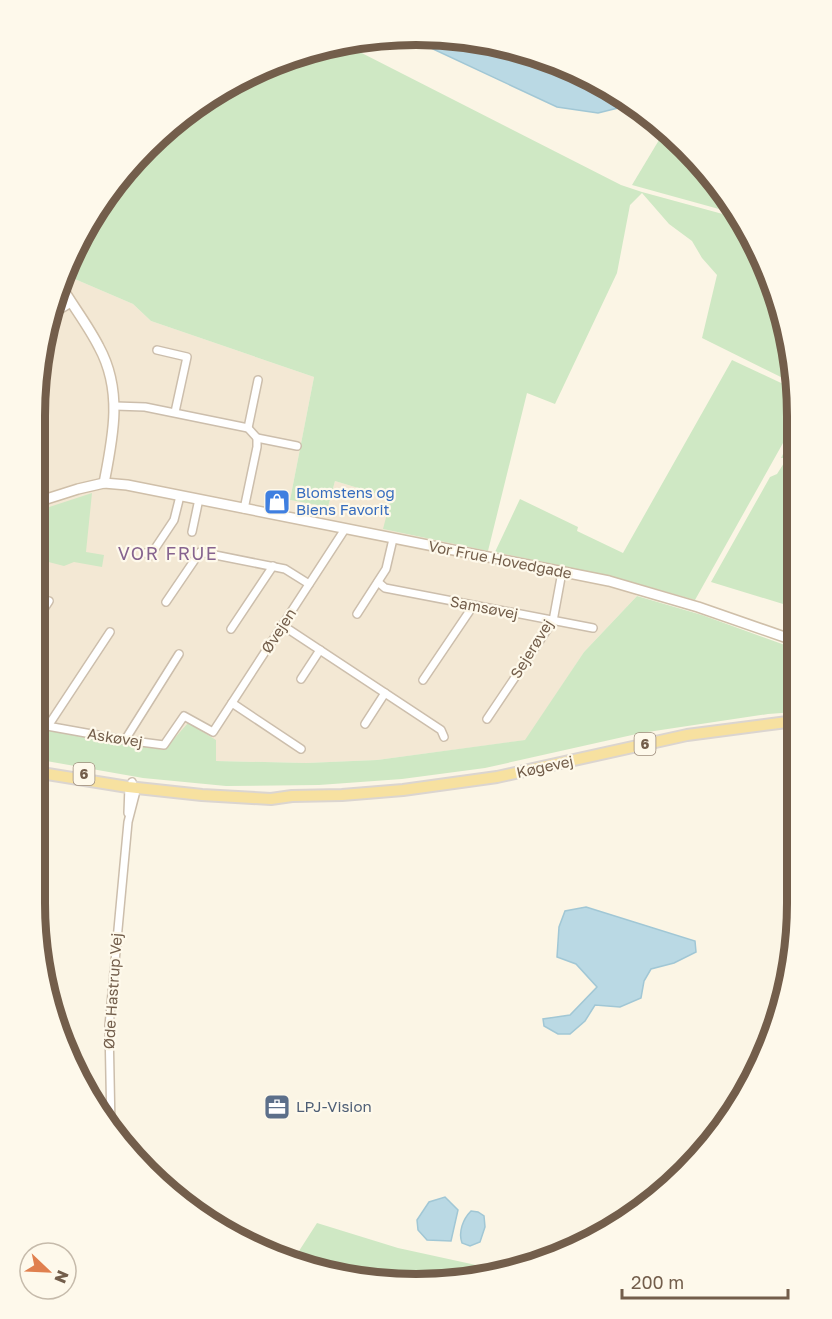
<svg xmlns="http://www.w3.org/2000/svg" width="832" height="1319" viewBox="0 0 832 1319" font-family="'Golos Text',sans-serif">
  <rect width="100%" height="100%" fill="#fbf5e5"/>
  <path fill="#f3e8d4" d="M 63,274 L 133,304 L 151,321 L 314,377 L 290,500 L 328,507 L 335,481 L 391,498 L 384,529 L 610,576 L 637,596 L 584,652 L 526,740 L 377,760 L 306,763 L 216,761 L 36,727 L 38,367 Z"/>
  <g fill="#cfe8c4">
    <path d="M 346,45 L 621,185 L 642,192 L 741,219 L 758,247 L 795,384 L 702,338 L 717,275 L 702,258 L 692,241 L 669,224 L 642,193 L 630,205 L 617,273 L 555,404 L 527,393 L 488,551 L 383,529 L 391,498 L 335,481 L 328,507 L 290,500 L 314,377 L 151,321 L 133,304 L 63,274 L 114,183 L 226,85 Z"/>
    <path d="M 665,130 L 718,183 L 737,214 L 632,185 Z"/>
    <path d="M 732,360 L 796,390 L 797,418 L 695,600 L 610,576 L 495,552 L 520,499 L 578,527 L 577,531 L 623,553 Z"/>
    <path d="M 796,428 L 796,461 L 792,458 L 781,458 Z"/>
    <path d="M 790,462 L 796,466 L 796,608 L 711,582 L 770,477 L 777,474 L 784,463 Z"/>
    <path d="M 92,493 L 86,552 L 104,555 L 102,567 L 74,562 L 64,566 L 37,559 L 37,511 Z"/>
    <path d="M 637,596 L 702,615 L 796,649 L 795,712 L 768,714 L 641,733 L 485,768 L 402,779 L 319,785 L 226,786 L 143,778 L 35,759 L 36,727 L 78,736 L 164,750 L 188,723 L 216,740 L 216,761 L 306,763 L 377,760 L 525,740 L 584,652 Z"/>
    <path d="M 201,1213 L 289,1258 L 299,1251 L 317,1223 L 398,1248 L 508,1272 L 391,1284 L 293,1264 Z"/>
  </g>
  <g fill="#bad9e4" stroke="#a1c7d5" stroke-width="1.5">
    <path d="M 416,41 L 515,48 L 627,103 L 618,108 L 598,113 L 557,107 Z"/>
    <path d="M 586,907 L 695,941 L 696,952 L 674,963 L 651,969 L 644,981 L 641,998 L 620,1007 L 595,1005 L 585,1021 L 570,1034 L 558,1034 L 544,1026 L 543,1019 L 570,1015 L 597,987 L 576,964 L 557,957 L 559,927 L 565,911 Z"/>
    <path d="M 445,1197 L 458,1210 L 451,1241 L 427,1240 L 418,1230 L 417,1220 L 429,1202 Z"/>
    <path d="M 471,1211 L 478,1212 L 484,1216 L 485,1227 L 480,1242 L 470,1246 L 462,1243 C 458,1232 463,1219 471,1211 Z"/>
  </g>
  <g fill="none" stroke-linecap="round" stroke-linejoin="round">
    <defs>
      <g id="street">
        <path d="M 51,315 L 71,303"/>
        <path d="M 157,350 L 187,357 L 175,412"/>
        <path d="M 115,406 L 145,407 L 248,428 L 257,438 L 257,447 L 244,509"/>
        <path d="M 248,428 L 258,380"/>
        <path d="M 257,438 L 297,446"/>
        <path d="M 192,532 L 199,499"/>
        <path d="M 146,553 L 150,556 L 174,520 L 180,496"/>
        <path d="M 378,582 L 385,588 L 593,628"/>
        <path d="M 166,602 L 200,552 L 285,569 L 309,584"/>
        <path d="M 357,614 L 386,569 L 393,539"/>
        <path d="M 36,621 L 49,601"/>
        <path d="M 282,625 L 441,730 L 444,737"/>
        <path d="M 231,629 L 273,566"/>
        <path d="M 301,679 L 320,650"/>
        <path d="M 423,680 L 473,606"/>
        <path d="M 232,703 L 301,749"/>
        <path d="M 487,719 L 553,621 L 562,572"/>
        <path d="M 36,724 L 125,740 L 164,745 L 184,716 L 213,732 L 345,529"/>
        <path d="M 365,724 L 385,693"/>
        <path d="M 48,726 L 110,632"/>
        <path d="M 125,740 L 179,654"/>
        <path d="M 128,813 L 129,786"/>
        <path d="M 111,1128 L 109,1026 L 128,822 L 136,791 L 132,782"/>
      </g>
      <g id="secondary">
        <path d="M 60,284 C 72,305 88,325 99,347 C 123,391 113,437 104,483"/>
        <path d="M 37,502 L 78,489 L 104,483 L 127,485 L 609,581 L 698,607 L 796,641"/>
      </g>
      <path id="primary" d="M 35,772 L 128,787 L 202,795 L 271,799 L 292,796 L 342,795 L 403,790 L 497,777 L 687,735 L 795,721"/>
    </defs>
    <use href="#street" stroke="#ccbeac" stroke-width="10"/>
    <use href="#secondary" stroke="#cfbfa9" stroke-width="12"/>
    <use href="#primary" stroke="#dbd5d0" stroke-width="14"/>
    <use href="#street" stroke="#fff" stroke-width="7"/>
    <use href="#secondary" stroke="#fff" stroke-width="9"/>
    <use href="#primary" stroke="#f7e1a0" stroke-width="10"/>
  </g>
  <defs>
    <symbol id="shop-square" viewBox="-11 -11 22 22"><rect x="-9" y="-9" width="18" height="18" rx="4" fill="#3f7fe0" stroke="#fef9eb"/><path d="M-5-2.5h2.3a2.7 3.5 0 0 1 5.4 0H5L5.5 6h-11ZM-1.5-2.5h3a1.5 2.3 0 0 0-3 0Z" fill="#fff"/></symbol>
    <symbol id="office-square" viewBox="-11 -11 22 22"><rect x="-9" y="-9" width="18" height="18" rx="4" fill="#5c6f8a" stroke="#fef9eb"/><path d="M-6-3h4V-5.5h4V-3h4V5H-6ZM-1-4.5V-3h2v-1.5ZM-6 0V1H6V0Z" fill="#fff"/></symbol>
  </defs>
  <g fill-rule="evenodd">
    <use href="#shop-square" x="262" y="487" width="30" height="30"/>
    <use href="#office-square" x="262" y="1092" width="30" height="30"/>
  </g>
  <g text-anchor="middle" stroke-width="4.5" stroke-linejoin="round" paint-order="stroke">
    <g fill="#fef9eb" stroke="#9d8c7b" stroke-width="1.5">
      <rect x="634.5" y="733" width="21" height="22" rx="4.5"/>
      <rect x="73.5" y="763" width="21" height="22" rx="4.5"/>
    </g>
    <g font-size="14" font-weight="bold" fill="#735e4b">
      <text x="645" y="749">6</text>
      <text x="84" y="779">6</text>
    </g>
    <g font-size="15" fill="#366cbe" stroke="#fef9eb" text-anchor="start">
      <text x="296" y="498">Blomstens og<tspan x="296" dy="17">Biens Favorit</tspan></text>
    </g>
    <g font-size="15" fill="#735e4b" stroke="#fef9eb">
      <text transform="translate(500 560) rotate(11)" y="5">Vor Frue Hovedgade</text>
      <text transform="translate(484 608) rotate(11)" y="5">Samsøvej</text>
      <text transform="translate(279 631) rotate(-57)" y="5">Øvejen</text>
      <text transform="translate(532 649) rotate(-58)" y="5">Sejerøvej</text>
      <text transform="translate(115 738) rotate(9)" y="5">Askøvej</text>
      <text transform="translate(545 767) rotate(-12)" y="5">Køgevej</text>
      <text transform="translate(113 991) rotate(-86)" y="5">Øde Hastrup Vej</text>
    </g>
    <g font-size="15" fill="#4e5e75" stroke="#fef9eb" text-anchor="start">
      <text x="296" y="1112">LPJ-Vision</text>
    </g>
    <g font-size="18" letter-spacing="1.5" fill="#86638f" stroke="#fef9eb">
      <text x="168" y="560">VOR FRUE</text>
    </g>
  </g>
  <path d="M0 0H832V1319H0ZM416 45H416A371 371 0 0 1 787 416V903A371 371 0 0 1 416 1274H416A371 371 0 0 1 45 903V416A371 371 0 0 1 416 45Z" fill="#fef9eb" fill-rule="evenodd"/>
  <path fill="none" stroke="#735e4b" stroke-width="8" d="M416 45H416A371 371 0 0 1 787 416V903A371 371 0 0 1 416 1274H416A371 371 0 0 1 45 903V416A371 371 0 0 1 416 45Z"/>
  <g transform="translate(48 1271) rotate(113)"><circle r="28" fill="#fef9eb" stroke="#c6bbab" stroke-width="1.5"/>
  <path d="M0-4.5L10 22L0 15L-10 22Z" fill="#e0804f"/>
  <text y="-9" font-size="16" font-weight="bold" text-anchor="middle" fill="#735e4b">N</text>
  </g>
  <path d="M622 1289v9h166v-9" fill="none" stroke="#735e4b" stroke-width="3"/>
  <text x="631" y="1289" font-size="18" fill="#735e4b" stroke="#fef9eb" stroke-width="4.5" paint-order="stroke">200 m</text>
</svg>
